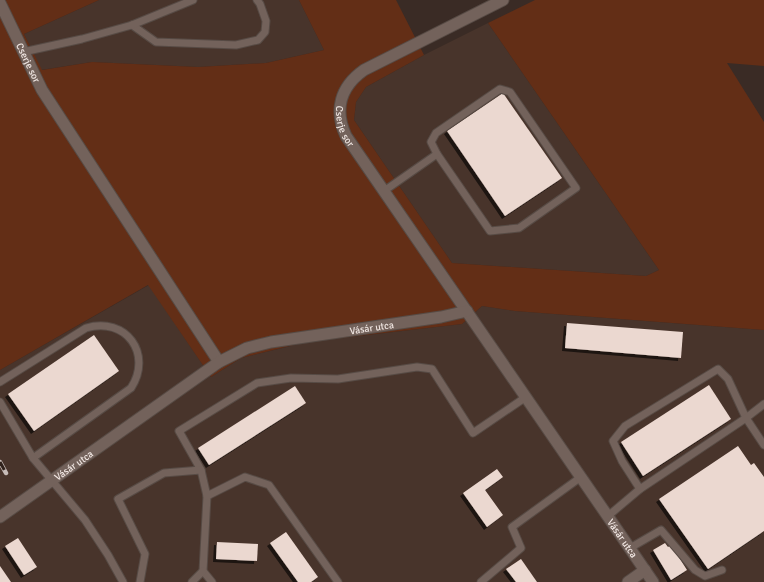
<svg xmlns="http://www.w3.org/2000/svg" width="764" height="582" viewBox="0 0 764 582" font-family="Signika,sans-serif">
  <defs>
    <filter id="shadow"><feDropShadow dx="-3" dy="3" stdDeviation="0" flood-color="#0009"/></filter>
  </defs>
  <rect width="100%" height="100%" fill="#3a2b25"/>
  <g fill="#48342b">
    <path d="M 99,0 L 299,0 L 324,50 L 266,63 L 198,67 L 92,62 L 41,70 L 24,34 Z"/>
    <path d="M 488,23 L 659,270 L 646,276 L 452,263 L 354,120 L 356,102 L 366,87 L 424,55 Z"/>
    <path d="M 149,285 L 211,377 L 241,358 L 307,342 L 462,324 L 482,306 L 515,311 L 764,330 L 764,582 L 0,582 L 0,370 Z"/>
  </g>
  <path fill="#632e16" d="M 0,0 L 99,0 L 24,34 L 42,70 L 92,62 L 198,67 L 266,63 L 324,50 L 299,0 L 396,0 L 424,55 L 366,87 L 356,102 L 354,120 L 452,263 L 646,276 L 659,270 L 488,23 L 535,0 L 764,0 L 764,66 L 727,63 L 764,122 L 764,330 L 515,311 L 482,306 L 462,324 L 306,342 L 241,358 L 211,377 L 148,285 L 0,370 Z"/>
  <g fill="#ebd8d0" filter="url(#shadow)">
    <path d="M 503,93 L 562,178 L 505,216 L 447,131 Z"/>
    <path d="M 567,323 L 683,332 L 681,358 L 565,348 Z"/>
    <path d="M 94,335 L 119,371 L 34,431 L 8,394 Z"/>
    <path d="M 709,385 L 731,419 L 643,476 L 621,442 Z"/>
    <path d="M 295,386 L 306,403 L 209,465 L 198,448 Z"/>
    <path d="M 738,446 L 751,465 L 754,463 L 764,477 L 764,531 L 708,569 L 659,499 Z"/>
    <path d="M 497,469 L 503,477 L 485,490 L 503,515 L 487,527 L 463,493 Z"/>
    <path d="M 286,532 L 318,577 L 311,582 L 298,582 L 270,543 Z"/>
    <path d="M 18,538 L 37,567 L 24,575 L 5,546 Z"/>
    <path d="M 217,542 L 258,544 L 257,561 L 216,559 Z"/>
    <path d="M 665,543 L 668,547 L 671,545 L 687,570 L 671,580 L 653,550 Z"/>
    <path d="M 521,559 L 537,582 L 516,582 L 506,569 Z"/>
    <path d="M 0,566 L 11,582 L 0,582 Z"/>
  </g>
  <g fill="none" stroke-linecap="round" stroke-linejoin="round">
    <defs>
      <g id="service">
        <path d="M 132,25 L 156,42 L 236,45 L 258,40 L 265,32 L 266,21 L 260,4 L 257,0"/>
        <path d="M 23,52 L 82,39 L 132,25 L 193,0"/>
        <path d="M 500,89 L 510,92 L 576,188 L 519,228 L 490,231 L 437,154 L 431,142 L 436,133 Z"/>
        <path d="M 384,191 L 437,154"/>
        <path d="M 0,382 L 86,328 C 126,316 153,354 131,388 L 33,458"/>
        <path d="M 0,402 L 33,458 L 85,520 L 108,555 L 123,582"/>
        <path d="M 201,470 L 179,431 L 257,383 L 291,378 L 338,379 L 417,367 L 432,369 L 473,433 L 526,397"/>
        <path d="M 640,489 L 622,461 L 613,441 L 625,426 L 718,369 L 728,379 L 746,418 L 764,445"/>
        <path d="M 207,496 L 203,571 L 212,582"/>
        <path d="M 608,516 L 640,489 L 746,418 L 764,404"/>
        <path d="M 630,548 L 661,530 L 695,570 L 705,576 L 722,570"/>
        <path d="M 140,582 L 145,554 L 118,499 L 164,473 L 201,470 L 207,496 L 245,477 L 269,485 L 338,582"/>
        <path d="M 192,582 L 203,571"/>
        <path d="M 481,582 L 521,548 L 512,527 L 581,477"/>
      </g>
      <g id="minor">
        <path id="s1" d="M 503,0 L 364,70 C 340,87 334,110 346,136 L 653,582"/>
        <path id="s2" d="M 0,3 L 42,90 L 219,362"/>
        <path id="s3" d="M 0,517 L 219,362 L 247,348 L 271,342 L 441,317 L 467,311"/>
        <path d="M 628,582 L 645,570"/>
      </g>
    </defs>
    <use href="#service" stroke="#574b45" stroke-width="9"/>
    <use href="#minor" stroke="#574b45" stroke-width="13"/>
    <use href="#service" stroke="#73625b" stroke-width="7"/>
    <use href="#minor" stroke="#73625b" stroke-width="11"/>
    <defs>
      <path id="rail" d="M 0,462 L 6,473"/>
    </defs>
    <use href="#rail" stroke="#c7bcb8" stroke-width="4.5"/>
    <use href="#rail" stroke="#30221c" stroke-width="3" stroke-dasharray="9" stroke-linecap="butt"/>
  </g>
  <g text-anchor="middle" stroke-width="4" stroke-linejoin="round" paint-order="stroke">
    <g font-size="10" fill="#f0e6e2" stroke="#30221c">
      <text dy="4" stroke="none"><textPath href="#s2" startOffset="66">Cserje sor</textPath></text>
      <text dy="4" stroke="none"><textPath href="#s1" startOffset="221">Cserje sor</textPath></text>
      <text dy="4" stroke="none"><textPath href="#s3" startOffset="426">Vásár utca</textPath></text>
      <text dy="4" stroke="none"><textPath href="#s3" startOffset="90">Vásár utca</textPath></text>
      <text dy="4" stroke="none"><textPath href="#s1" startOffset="719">Vásár utca</textPath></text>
    </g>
  </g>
</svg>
